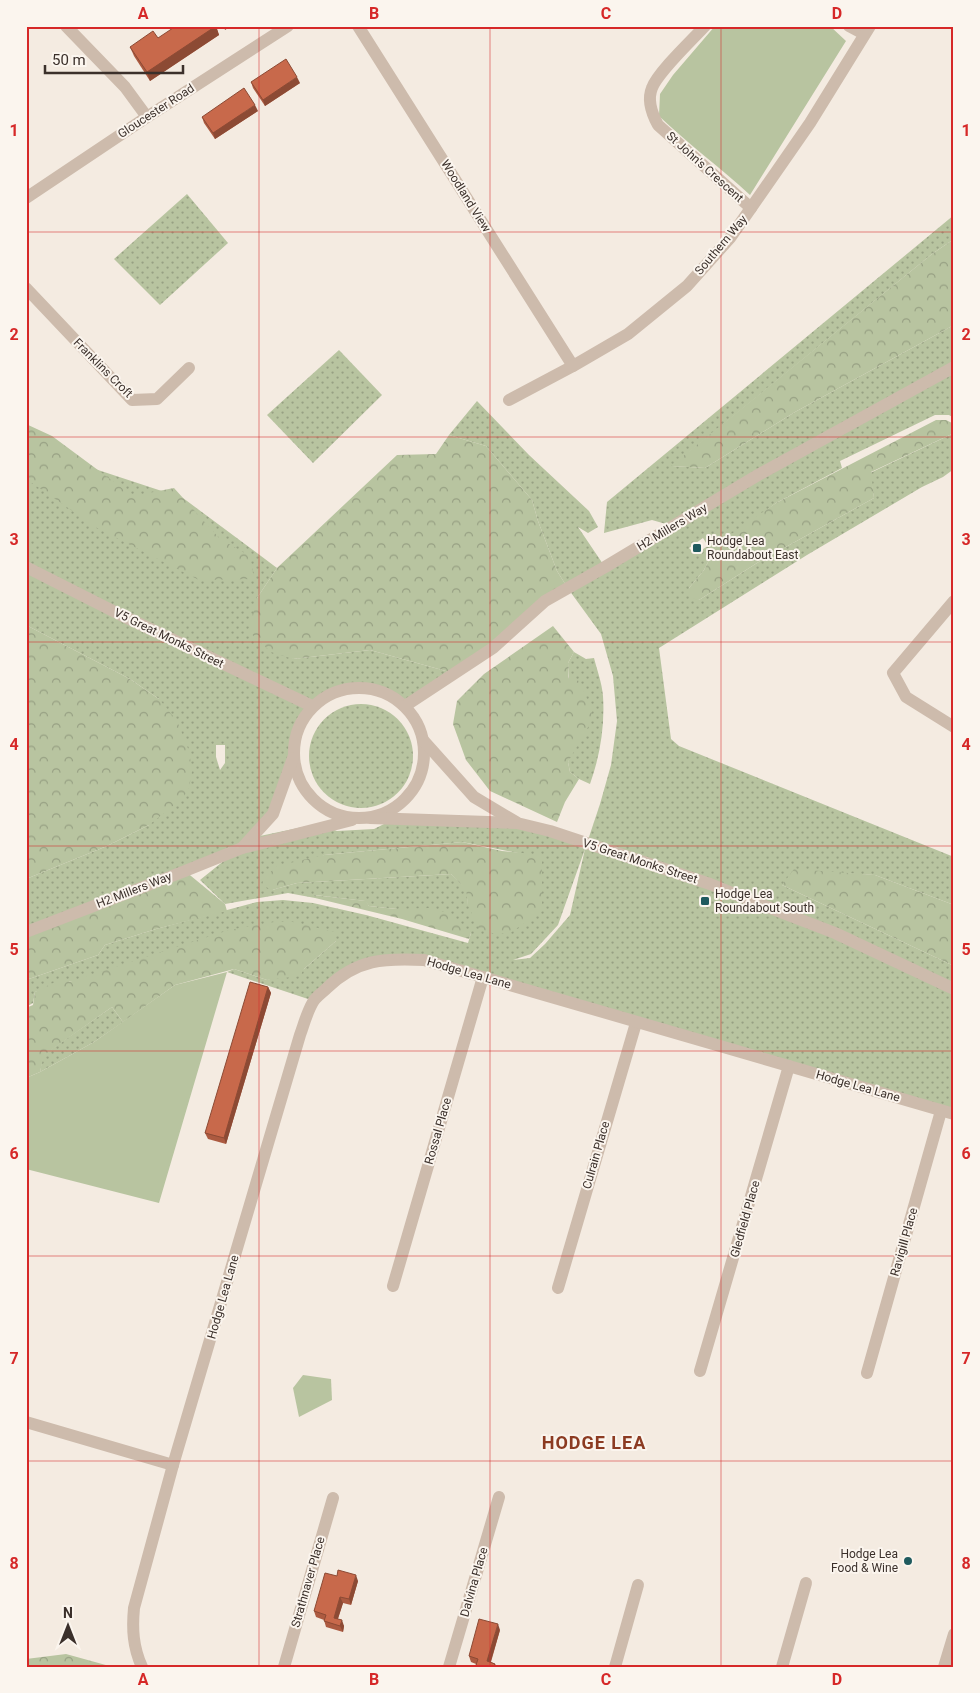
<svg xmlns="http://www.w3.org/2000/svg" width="980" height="1693" viewBox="0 0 980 1693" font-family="Roboto,sans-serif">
  <defs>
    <pattern id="grass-dots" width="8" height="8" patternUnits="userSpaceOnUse" patternTransform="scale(1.25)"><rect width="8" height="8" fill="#b8c4a0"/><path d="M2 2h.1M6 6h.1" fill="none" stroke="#97a083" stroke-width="1.8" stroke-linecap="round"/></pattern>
    <pattern id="forest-crowns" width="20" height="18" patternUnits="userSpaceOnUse" patternTransform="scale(1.25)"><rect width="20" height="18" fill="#b8c4a0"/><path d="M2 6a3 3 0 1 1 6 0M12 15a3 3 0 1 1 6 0" fill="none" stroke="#97a083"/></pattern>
  </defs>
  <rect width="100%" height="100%" fill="#f4ebe1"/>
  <g fill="url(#grass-dots)" fill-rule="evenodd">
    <path d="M 187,194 L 228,243 L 160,305 L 114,259 Z"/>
    <path d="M 954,215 L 954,239 L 932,254 L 672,466 L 705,468 L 795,412 L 954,325 L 954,418 L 949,415 L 935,415 L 840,461 L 842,468 L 776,503 L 714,550 L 704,570 L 689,588 L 699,600 L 757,563 L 874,498 L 870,473 L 954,433 L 954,469 L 943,477 L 922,487 L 807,555 L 659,648 L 671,739 L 679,746 L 954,857 L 954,905 L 875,875 L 836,873 L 782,885 L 954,966 L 954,1114 L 424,960 L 368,963 L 314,1001 L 227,972 L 234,969 L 267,980 L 304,969 L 336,941 L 68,982 L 35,992 L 33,1003 L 26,1007 L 26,980 L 98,955 L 105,945 L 156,929 L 257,902 L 283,900 L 313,903 L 366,915 L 468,943 L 471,933 L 397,909 L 369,906 L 365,901 L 315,895 L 315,898 L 288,893 L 225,904 L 200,880 L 236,851 L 26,932 L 26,879 L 107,846 L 149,825 L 159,699 L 130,679 L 26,625 L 26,436 L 95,469 L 183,498 L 277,568 L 257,598 L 293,659 L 370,650 L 453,673 L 405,706 C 397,700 390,695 382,691 C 350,680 312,695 298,727 C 294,738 295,747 293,758 C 291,771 280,799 274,812 C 269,822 258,830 251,838 L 317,824 L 337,831 L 374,829 L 404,814 L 517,823 L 587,843 L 600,804 L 611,765 L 617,721 L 613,676 L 601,634 L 569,590 L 557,571 L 538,521 L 532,500 L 486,446 L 449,435 L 477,401 L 529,455 L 589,511 L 598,527 L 588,533 L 578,527 L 605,567 L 673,526 L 652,520 L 604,533 L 607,502 ZM 703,538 L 708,546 L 695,554 L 689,548 ZM 216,745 L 225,745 L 225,763 L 220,770 L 216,757 ZM 462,842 L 518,853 L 468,905 L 467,889 L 451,874 L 297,883 L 272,890 L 324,855 ZM 585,849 L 570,915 L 545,944 L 530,958 L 513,960 L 531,954 L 558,925 Z"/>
    <path d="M 339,350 L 382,395 L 313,463 L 267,415 Z"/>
    <path d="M 574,652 L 586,659 L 594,658 C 597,670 602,683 603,696 C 605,726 600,756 590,784 L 579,779 L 570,772 L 568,762 L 571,755 L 568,663 Z"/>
    <circle cx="361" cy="756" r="52"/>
    <path d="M 112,1007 L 123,1022 L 94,1042 L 40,1072 L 43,1055 Z"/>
  </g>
  <g fill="url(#forest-crowns)">
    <path d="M 954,239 L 954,325 L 795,412 L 705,468 L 671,466 L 932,254 Z"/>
    <path d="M 936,420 L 946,420 L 954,424 L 954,433 L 871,472 L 874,498 L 757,563 L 699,600 L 691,598 L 689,588 L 704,570 L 714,550 L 720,542 L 776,503 Z"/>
    <path d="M 26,424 L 52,436 L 133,496 L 174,488 L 220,539 L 250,556 L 254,579 L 199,580 L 97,528 L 32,483 L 26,483 Z"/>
    <path d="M 449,435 L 486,446 L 532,500 L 538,521 L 557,571 L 569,590 L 453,673 L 370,650 L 293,659 L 271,652 L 248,631 L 257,598 L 277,568 L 397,455 L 436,454 Z"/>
    <path d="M 26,625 L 130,679 L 159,699 L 177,721 L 189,751 L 192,771 L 189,788 L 183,798 L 149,825 L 107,846 L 26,879 Z"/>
    <path d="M 553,626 L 574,652 L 568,663 L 568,678 L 579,681 L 592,710 L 591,722 L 568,762 L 570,772 L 579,779 L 565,802 L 557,822 L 490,791 L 466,760 L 453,724 L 457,701 L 484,674 Z"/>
    <path d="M 462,842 L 502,851 L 542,855 L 542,911 L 510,933 L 495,934 L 479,929 L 468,905 L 466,889 L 451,874 L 297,883 L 272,890 L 262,885 L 264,878 L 277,866 L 324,855 Z"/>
    <path d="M 794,869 L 875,875 L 954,905 L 954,966 L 782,885 Z"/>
    <path d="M 185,871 L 225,904 L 227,911 L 156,929 L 105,945 L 98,955 L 26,980 L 26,932 Z"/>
    <path d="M 314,895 L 366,901 L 369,906 L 397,909 L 431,908 L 447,913 L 471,933 L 469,939 L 402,919 L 315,898 Z"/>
    <path d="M 274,922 L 293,922 L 335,932 L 336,941 L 304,969 L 300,976 L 267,980 L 234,969 L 175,985 L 123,1022 L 112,1007 L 44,1055 L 40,1072 L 26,1078 L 26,1008 L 33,1005 L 35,992 L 65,977 L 69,982 L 229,930 Z"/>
    <path d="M 66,1654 L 113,1667 L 26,1667 L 26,1659 Z"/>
  </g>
  <g fill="#b8c4a0">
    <path d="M 715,26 L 830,26 L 846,41 L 750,195 C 721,168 688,144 659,116 L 660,94 L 673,75 Z"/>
    <path d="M 227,972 L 159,1203 L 26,1169 L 26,1078 L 40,1072 L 94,1042 L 175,985 Z"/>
    <path d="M 303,1375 L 331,1379 L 332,1400 L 299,1417 L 293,1388 Z"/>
  </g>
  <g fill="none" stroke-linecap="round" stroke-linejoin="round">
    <g stroke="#cdbbac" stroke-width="12">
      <path d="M 66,26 L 125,87 L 147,117"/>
      <path d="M 358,26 L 573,366"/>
      <path d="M 705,26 C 692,40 658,72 652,88 C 647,100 652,114 658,125 L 751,208"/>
      <path d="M 849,26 L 864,34"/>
      <path d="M 26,198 L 147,117 L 288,26"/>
      <path d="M 26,288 L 132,400 L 157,399 L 189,368"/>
      <path d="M 509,400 L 573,366 L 628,334 L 687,286 L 730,238 L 751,208 L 810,123 L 870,26"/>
      <path d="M 26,567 L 121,615 L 312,706"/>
      <path d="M 954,601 L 893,673 L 906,697 L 954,727"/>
      <circle cx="359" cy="753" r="65"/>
      <path d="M 405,706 L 493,648 L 545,601 L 605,567 L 758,475 L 954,367"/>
      <path d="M 423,740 L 474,797 L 516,822"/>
      <path d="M 370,818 L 517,823 L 550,831 L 710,884 L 752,901 L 835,933 L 954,989"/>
      <path d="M 242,848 L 273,814 L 293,758"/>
      <path d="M 26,932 L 185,871 L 242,848 L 352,820"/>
      <path d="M 393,1286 L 483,977"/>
      <path d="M 558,1288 L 636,1023"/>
      <path d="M 700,1371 L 789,1066"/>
      <path d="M 867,1373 L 941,1111"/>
      <path d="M 26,1422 L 173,1465"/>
      <path d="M 142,1667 C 133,1647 132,1629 134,1608 L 173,1465 L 300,1035 C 304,1024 307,1012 313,1002 C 316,997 322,993 327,988 C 357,959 384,958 424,960 L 954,1114"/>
      <path d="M 284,1667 L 333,1498"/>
      <path d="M 449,1667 L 499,1497"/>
      <path d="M 615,1667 L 638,1585"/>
      <path d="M 782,1667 L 806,1583"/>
      <path d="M 944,1667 L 954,1634"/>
    </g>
  </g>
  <g fill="#ac5a40">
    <path d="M 216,26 L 219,35 L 150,81 L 134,56 L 130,47 L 158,38 Z"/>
    <path d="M 251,82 L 300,83 L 265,106 L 253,88 Z"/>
    <path d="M 258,111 L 215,139 L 204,123 L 202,117 Z"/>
    <path d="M 268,987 L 271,993 L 226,1144 L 208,1139 L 205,1133 Z"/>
    <path d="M 337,1576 L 358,1581 L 351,1605 L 343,1603 L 338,1619 L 344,1626 L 343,1632 L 326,1627 L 324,1620 L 316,1617 L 314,1611 Z"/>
    <path d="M 500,1630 L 491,1662 L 495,1664 L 496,1667 L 476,1667 L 476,1664 L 471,1662 L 469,1656 Z"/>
  </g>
  <g fill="#8c4a34">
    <path d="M 216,26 L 219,35 L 150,81 L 147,72 Z"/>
    <path d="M 224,26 L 231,26 L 225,30 Z"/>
    <path d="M 297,77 L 300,83 L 265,106 L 263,100 Z"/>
    <path d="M 255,105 L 258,111 L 215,139 L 213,133 Z"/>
    <path d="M 268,987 L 271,993 L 226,1144 L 224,1138 Z"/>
    <path d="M 356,1575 L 358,1581 L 351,1605 L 349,1599 Z"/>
    <path d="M 340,1597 L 343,1603 L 336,1624 L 334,1618 Z"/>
    <path d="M 342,1620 L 344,1626 L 343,1632 L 340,1626 Z"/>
    <path d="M 498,1624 L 500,1630 L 489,1667 L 487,1661 Z"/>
  </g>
  <g fill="#c8694b" stroke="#8c4a34">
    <path d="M 176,26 L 216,26 L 147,72 L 130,47 L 153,31 L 158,38 Z"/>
    <path d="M 286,59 L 297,77 L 263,100 L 251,82 Z"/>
    <path d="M 244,88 L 255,105 L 213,133 L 202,117 Z"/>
    <path d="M 250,982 L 268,987 L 224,1138 L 205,1133 Z"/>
    <path d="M 338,1570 L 356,1575 L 349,1599 L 340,1597 L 334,1618 L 342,1620 L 340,1626 L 324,1621 L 326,1615 L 314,1611 L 325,1573 L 337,1576 Z"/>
    <path d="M 479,1619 L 498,1624 L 487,1661 L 495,1664 L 494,1667 L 480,1667 L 476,1665 L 478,1659 L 469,1656 Z"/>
  </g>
  <path fill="none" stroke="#d62828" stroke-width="1" stroke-opacity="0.55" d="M 259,26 L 259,1667M 490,26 L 490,1667M 721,26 L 721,1667M 26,232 L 954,232M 26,437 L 954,437M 26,642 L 954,642M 26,846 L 954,846M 26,1051 L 954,1051M 26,1256 L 954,1256M 26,1461 L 954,1461"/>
  <g fill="#1f5a5e" stroke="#fbf5ee" stroke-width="2">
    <rect x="692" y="543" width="10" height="10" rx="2.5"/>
    <rect x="700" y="896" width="10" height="10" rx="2.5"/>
    <circle cx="908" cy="1561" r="5"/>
  </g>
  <g text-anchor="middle" stroke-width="4" stroke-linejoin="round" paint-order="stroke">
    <g font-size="12" fill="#3b302b" stroke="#fbf5ee">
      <text transform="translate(156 111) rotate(-33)" y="4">Gloucester Road</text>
      <text transform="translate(705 167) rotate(42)" y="4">St John's Crescent</text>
      <text transform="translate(466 196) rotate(58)" y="4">Woodland View</text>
      <text transform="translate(721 245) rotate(-50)" y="4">Southern Way</text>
      <text transform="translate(103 368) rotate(45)" y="4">Franklins Croft</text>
      <text transform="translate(672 527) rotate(-31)" y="4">H2 Millers Way</text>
      <text transform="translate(169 638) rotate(26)" y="4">V5 Great Monks Street</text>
      <text transform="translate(640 861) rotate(18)" y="4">V5 Great Monks Street</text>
      <text transform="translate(134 890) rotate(-21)" y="4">H2 Millers Way</text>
      <text transform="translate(469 973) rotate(16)" y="4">Hodge Lea Lane</text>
      <text transform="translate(858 1086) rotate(16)" y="4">Hodge Lea Lane</text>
      <text transform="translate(438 1131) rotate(-74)" y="4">Rossal Place</text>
      <text transform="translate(596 1155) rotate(-74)" y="4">Culrain Place</text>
      <text transform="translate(745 1219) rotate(-74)" y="4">Gledfield Place</text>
      <text transform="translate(904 1242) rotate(-74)" y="4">Ravigill Place</text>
      <text transform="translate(223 1297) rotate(-74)" y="4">Hodge Lea Lane</text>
      <text transform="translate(308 1582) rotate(-74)" y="4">Strathnaver Place</text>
      <text transform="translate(474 1582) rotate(-74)" y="4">Dalvina Place</text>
    </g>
    <g font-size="12" fill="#3b302b" stroke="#fbf5ee" text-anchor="start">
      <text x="707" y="545">Hodge Lea<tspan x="707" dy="14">Roundabout East</tspan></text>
      <text x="715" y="898">Hodge Lea<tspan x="715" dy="14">Roundabout South</tspan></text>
      <text x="898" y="1558" text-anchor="end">Hodge Lea<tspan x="898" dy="14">Food &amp; Wine</tspan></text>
    </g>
    <g font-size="18" font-weight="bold" letter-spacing="1" fill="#8c3b22" stroke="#fbf5ee">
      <text x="594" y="1449">HODGE LEA</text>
    </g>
  </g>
  <rect width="980" height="1693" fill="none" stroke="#fbf5ee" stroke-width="55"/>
  <g transform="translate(68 1626)" stroke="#fbf5ee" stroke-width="4" paint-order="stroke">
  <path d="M0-4L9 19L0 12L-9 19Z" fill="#3b302b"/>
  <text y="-8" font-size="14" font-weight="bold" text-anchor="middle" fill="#3b302b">N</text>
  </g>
  <path d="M45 65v8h138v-8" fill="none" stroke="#3b302b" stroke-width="2.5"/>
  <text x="52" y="65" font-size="15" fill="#3b302b" stroke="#fbf5ee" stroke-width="4" paint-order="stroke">50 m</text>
  <rect x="28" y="28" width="924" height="1638" fill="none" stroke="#d62828" stroke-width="2"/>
  <g font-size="16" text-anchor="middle" font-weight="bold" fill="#d62828">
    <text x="143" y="19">A</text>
    <text x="374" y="19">B</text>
    <text x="606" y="19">C</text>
    <text x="837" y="19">D</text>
    <text x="14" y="136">1</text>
    <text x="966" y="136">1</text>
    <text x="14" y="340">2</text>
    <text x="966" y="340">2</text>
    <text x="14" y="545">3</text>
    <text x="966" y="545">3</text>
    <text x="14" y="750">4</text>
    <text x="966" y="750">4</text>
    <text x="14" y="955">5</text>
    <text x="966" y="955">5</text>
    <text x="14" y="1159">6</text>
    <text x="966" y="1159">6</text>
    <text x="14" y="1364">7</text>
    <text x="966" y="1364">7</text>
    <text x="14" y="1569">8</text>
    <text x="966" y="1569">8</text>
    <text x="143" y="1685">A</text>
    <text x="374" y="1685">B</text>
    <text x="606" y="1685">C</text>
    <text x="837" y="1685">D</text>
  </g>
</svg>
